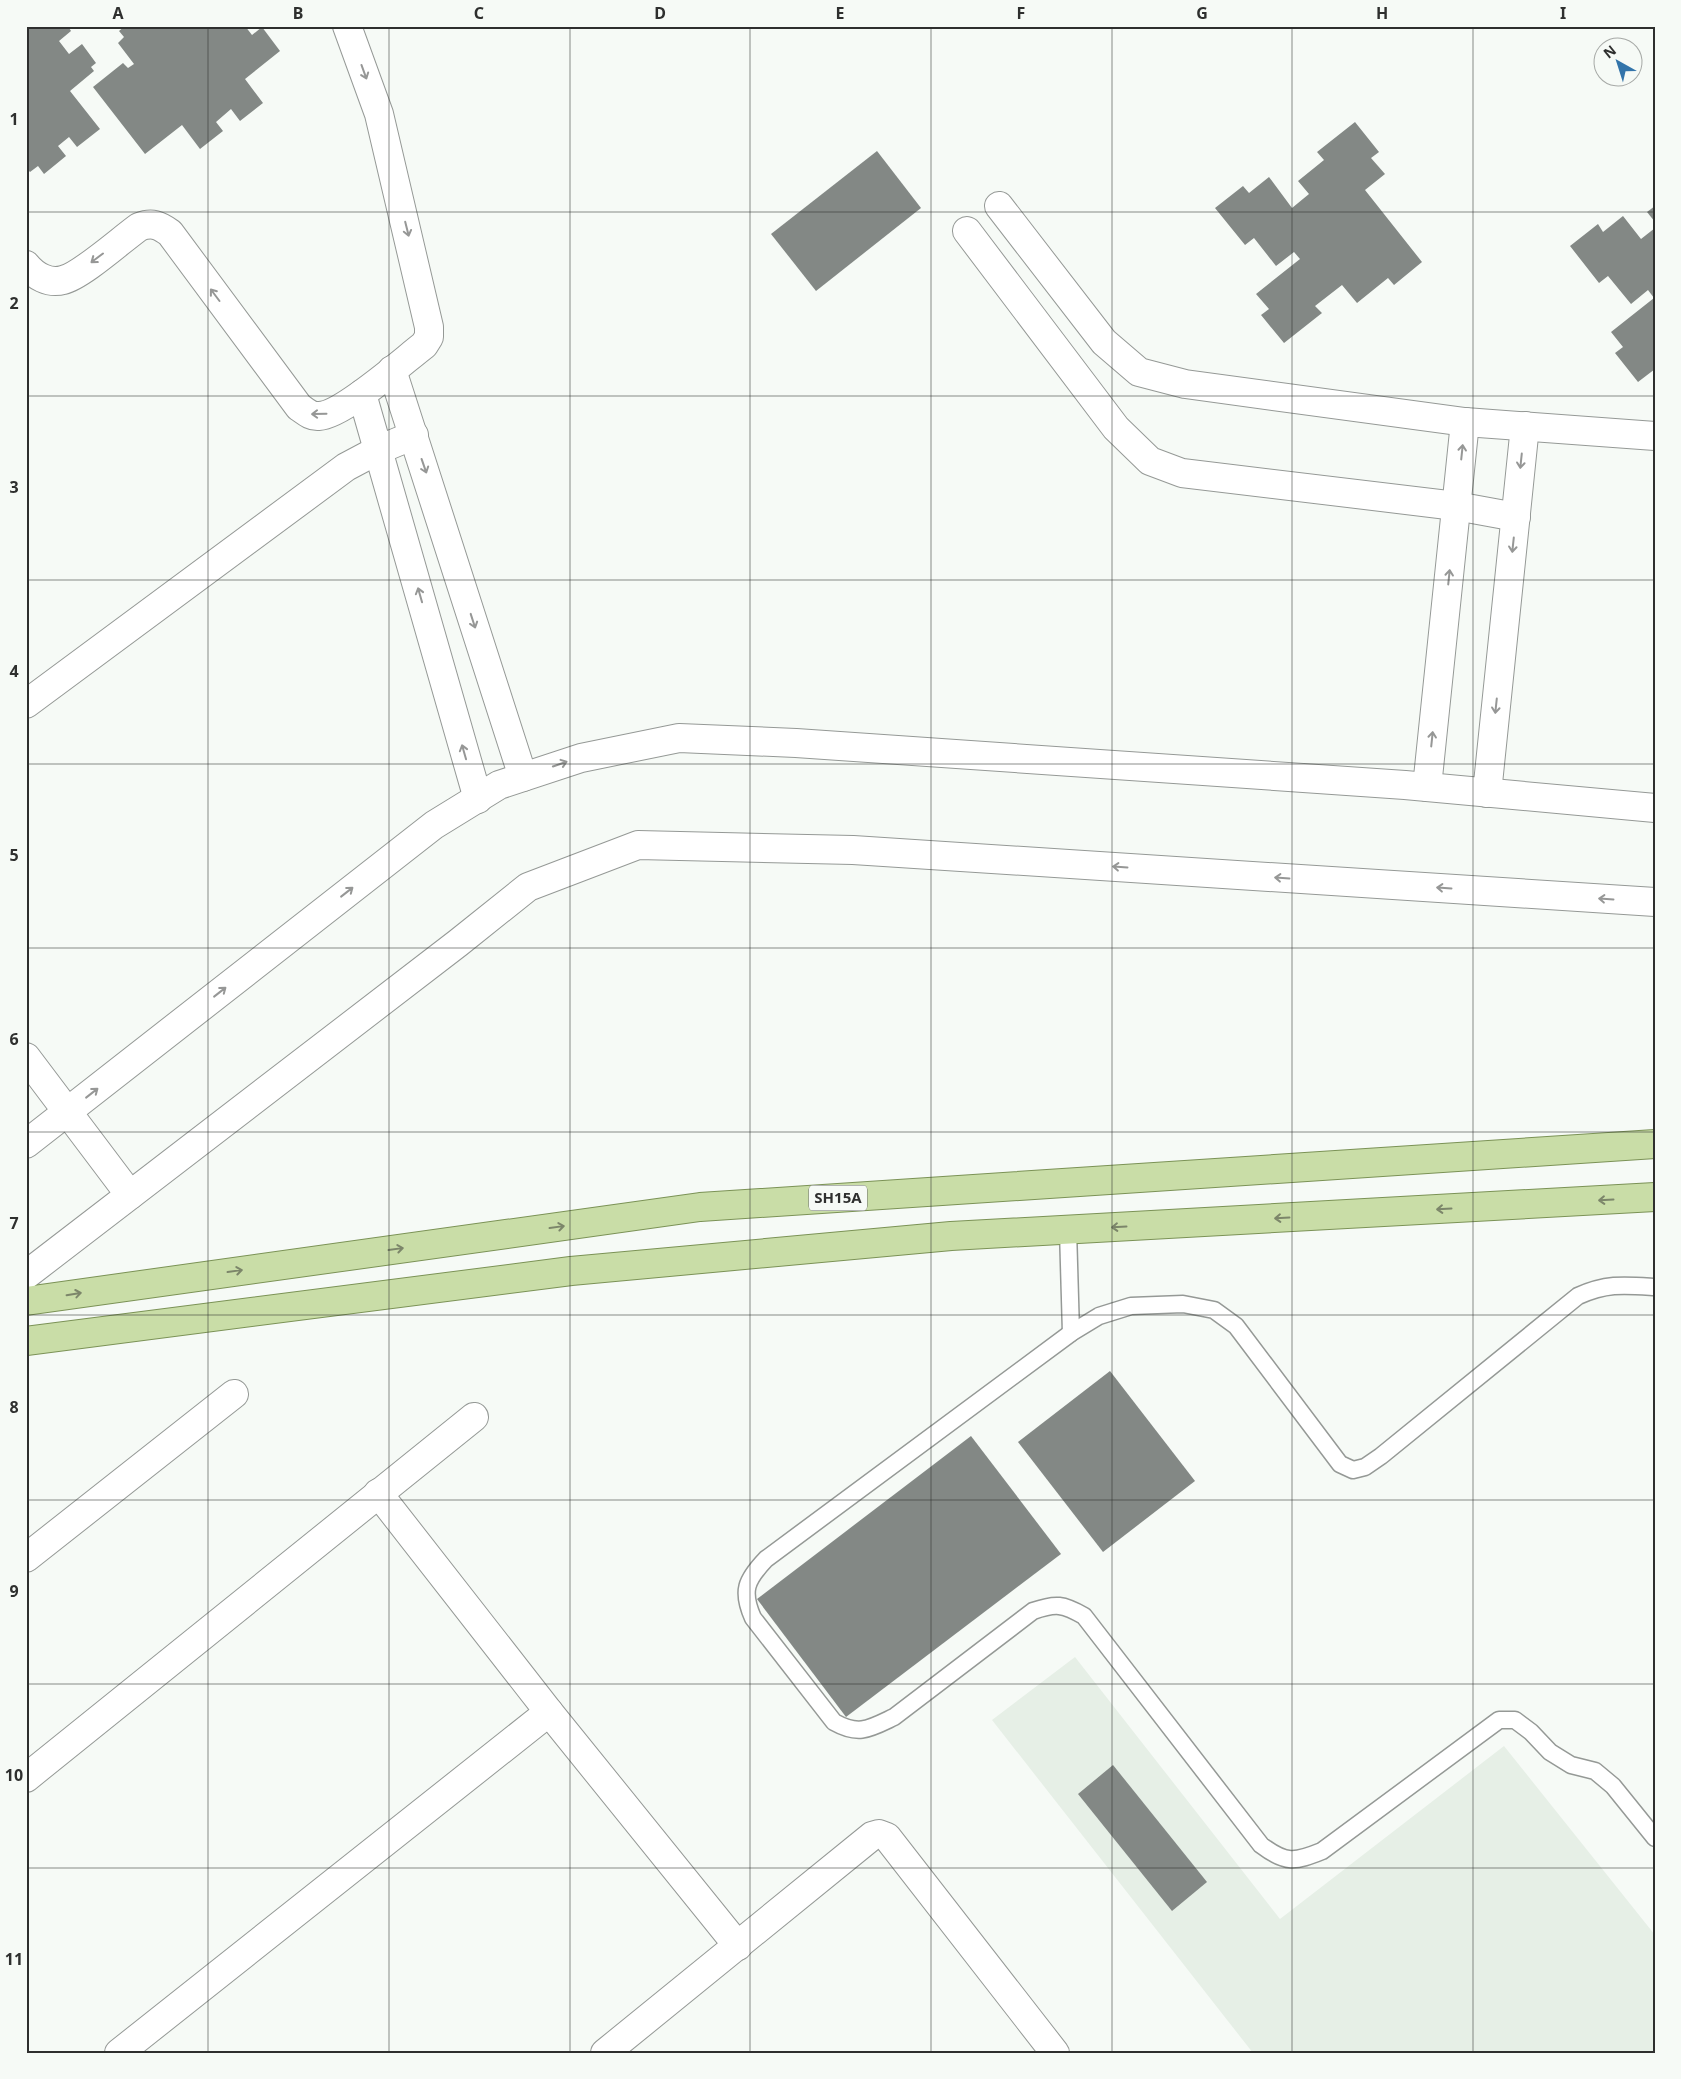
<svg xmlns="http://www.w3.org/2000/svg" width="1681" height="2079" viewBox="0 0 1681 2079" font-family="'Noto Sans',sans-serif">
  <rect width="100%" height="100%" fill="#f6faf6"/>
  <path fill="#e6efe6" d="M 1075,1657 L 1280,1919 L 1504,1746 L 1655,1935 L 1655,2053 L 1253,2053 L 992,1720 Z"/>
  <g fill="#838885">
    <path d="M 26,26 L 68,26 L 71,31 L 59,41 L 69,54 L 82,44 L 96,63 L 91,67 L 94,71 L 70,91 L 100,129 L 77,147 L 69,137 L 58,146 L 66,156 L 44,174 L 38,166 L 30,172 L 26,168 Z"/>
    <path d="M 125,26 L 143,26 L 145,29 L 149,26 L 245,26 L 252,35 L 262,27 L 280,51 L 245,79 L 263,103 L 240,121 L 231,109 L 216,122 L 223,131 L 200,149 L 182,125 L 145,154 L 93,87 L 123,63 L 128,68 L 134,64 L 118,43 L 124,37 L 119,31 Z"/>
    <path d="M 1355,122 L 1379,152 L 1371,158 L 1385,174 L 1365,190 L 1422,262 L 1394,285 L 1388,278 L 1357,303 L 1342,285 L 1315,306 L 1322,313 L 1284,343 L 1261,315 L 1269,309 L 1256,294 L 1300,259 L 1294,252 L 1276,266 L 1254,238 L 1245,245 L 1215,208 L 1243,186 L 1249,193 L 1269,177 L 1292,208 L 1309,194 L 1298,181 L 1324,160 L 1317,152 Z"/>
    <path d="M 877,151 L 921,208 L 816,291 L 771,234 Z"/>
    <path d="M 1655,206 L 1655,222 L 1647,212 Z"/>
    <path d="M 1623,216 L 1641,239 L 1655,228 L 1655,369 L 1638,382 L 1615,353 L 1623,347 L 1611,332 L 1654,298 L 1648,290 L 1631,304 L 1608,276 L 1599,283 L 1570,246 L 1598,224 L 1603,232 Z"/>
    <path d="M 1110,1371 L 1195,1481 L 1103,1552 L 1018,1442 Z"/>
    <path d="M 971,1436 L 1061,1554 L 846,1717 L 757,1599 Z"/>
    <path d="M 1113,1765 L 1207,1882 L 1172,1911 L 1078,1794 Z"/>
  </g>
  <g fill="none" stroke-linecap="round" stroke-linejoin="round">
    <defs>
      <g id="service">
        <path d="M 1068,1230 L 1071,1333"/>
        <path d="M 1655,1287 C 1624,1285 1607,1283 1578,1296 L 1381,1456 L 1365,1467 L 1353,1470 L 1340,1464 L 1236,1326 L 1214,1310 L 1183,1304 L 1131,1306 L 1099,1316 L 1071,1333 L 766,1559 C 746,1580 741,1591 753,1618 L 834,1722 C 859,1736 869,1729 894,1717 L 1033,1611 C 1056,1603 1063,1604 1084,1616 L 1261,1845 C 1286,1864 1295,1862 1322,1851 L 1499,1720 L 1515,1720 L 1531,1732 L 1550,1752 L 1571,1765 L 1595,1771 L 1613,1786 L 1655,1838"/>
      </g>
      <g id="minor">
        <path d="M 999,206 L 1104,342 L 1139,372 L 1185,384 L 1465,422 L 1655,436"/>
        <path d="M 967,231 L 1116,428 L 1150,461 L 1182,473 L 1456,506 L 1516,517"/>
        <path d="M 26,265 C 35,276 49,284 63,280 C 81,276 122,239 139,227 C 152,222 159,225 170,233 L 299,407 C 305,411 311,417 319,416 C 343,415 403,361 424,345 L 429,337 L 429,327 L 379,114 L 347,26"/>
        <path d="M 392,370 L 523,777"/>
        <path d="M 362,394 L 478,799"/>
        <path d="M 26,704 L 346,467 L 378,450 L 414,435"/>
        <path d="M 1427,787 L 1465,422"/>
        <path d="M 1487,793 L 1525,426"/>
        <path d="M 26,1057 L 130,1195"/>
        <path d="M 378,1493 L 549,1712 L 738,1946"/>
        <path d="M 26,1558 L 234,1394"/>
        <path d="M 26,1778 L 474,1417"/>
        <path d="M 119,2053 L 549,1712"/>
        <path d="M 605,2053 L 872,1836 L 879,1834 L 887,1837 L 1055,2053"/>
      </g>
      <g id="tertiary">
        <path d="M 26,1144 L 434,825 L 499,785 L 581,758 L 679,738 L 796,743 L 1405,785 L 1655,808"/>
        <path d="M 26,1275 L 458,943 L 528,887 L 638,845 L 853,850 L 1655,902"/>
      </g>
      <g id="primary">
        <path d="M 26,1301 L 700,1207 L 1655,1144"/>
        <path d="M 26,1341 L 571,1271 L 951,1236 L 1655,1197"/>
      </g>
    </defs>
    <use href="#service" stroke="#959996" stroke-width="19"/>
    <use href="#minor" stroke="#959996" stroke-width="30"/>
    <use href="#tertiary" stroke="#959996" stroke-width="30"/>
    <use href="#primary" stroke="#7b9256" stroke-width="30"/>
    <use href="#service" stroke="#fff" stroke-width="16"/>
    <use href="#minor" stroke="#fff" stroke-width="28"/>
    <use href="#tertiary" stroke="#fff" stroke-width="28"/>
    <use href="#primary" stroke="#c9dda7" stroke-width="28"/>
  </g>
  <defs><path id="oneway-shaft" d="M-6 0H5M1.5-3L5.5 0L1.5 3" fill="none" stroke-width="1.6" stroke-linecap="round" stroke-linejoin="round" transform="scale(1.25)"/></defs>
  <g stroke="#969796">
    <use href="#oneway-shaft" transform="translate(364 72) rotate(70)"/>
    <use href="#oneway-shaft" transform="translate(407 229) rotate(76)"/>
    <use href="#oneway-shaft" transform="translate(97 258) rotate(143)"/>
    <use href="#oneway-shaft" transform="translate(215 295) rotate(-127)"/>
    <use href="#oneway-shaft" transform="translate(319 414) rotate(179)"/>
    <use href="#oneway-shaft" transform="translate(1462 452) rotate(-84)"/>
    <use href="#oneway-shaft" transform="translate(1521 461) rotate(96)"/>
    <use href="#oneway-shaft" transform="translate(424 466) rotate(71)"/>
    <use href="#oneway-shaft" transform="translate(1513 545) rotate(96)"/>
    <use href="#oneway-shaft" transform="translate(1449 577) rotate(-84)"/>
    <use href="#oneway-shaft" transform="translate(420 595) rotate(-106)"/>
    <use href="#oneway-shaft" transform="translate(473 621) rotate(72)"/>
    <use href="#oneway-shaft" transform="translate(1496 706) rotate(96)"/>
    <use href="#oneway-shaft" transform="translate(1432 739) rotate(-84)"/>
    <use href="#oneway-shaft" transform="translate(464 752) rotate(-106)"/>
    <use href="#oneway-shaft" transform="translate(560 764) rotate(-19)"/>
    <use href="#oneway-shaft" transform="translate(1120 867) rotate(-176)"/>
    <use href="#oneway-shaft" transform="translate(1282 878) rotate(-176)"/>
    <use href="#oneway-shaft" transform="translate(1444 888) rotate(-176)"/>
    <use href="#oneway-shaft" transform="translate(347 892) rotate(-38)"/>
    <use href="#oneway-shaft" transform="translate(1606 899) rotate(-176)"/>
    <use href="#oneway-shaft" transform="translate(220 992) rotate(-38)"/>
    <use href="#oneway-shaft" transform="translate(92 1093) rotate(-38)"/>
  </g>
  <g stroke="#7c866a">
    <use href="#oneway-shaft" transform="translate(1606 1200) rotate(177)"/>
    <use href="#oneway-shaft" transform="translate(1444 1209) rotate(177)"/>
    <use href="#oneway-shaft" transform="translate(1282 1218) rotate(177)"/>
    <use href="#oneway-shaft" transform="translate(557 1227) rotate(-8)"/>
    <use href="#oneway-shaft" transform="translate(1119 1227) rotate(177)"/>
    <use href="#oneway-shaft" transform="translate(396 1249) rotate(-8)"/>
    <use href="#oneway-shaft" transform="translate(235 1271) rotate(-8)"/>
    <use href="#oneway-shaft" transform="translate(74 1294) rotate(-9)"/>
  </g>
  <path fill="none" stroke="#2e2f2e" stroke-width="1" stroke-opacity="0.55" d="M 208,26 L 208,2053M 389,26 L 389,2053M 570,26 L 570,2053M 750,26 L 750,2053M 931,26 L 931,2053M 1112,26 L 1112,2053M 1292,26 L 1292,2053M 1473,26 L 1473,2053M 26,212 L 1655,212M 26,396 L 1655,396M 26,580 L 1655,580M 26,764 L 1655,764M 26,948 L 1655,948M 26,1132 L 1655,1132M 26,1315 L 1655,1315M 26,1500 L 1655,1500M 26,1684 L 1655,1684M 26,1868 L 1655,1868"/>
  <g text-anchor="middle" stroke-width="4" stroke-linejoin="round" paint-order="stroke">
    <rect fill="#f6faf6" stroke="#6a6c6a" stroke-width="1" x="809" y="1185.5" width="58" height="25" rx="4"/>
    <g font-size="15" font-weight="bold" fill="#2e2f2e">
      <text x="838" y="1203">SH15A</text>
    </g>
  </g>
  <rect width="1681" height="2079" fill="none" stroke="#f6faf6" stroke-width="55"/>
  <g transform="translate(1618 62) rotate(321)"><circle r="24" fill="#f6faf6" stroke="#a6a9a6"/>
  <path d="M0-4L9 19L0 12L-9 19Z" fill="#3374aa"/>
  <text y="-8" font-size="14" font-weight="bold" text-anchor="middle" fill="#2e2f2e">N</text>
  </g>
  <rect x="28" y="28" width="1626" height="2024" fill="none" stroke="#2e2f2e" stroke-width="2"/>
  <g font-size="16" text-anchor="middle" font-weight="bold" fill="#2e2f2e">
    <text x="118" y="19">A</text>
    <text x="298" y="19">B</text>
    <text x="479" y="19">C</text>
    <text x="660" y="19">D</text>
    <text x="840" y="19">E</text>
    <text x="1021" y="19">F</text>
    <text x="1202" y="19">G</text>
    <text x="1382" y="19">H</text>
    <text x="1563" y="19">I</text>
    <text x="14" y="125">1</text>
    <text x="14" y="309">2</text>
    <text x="14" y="493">3</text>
    <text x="14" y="677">4</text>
    <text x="14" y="861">5</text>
    <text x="14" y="1045">6</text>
    <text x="14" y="1229">7</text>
    <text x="14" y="1413">8</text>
    <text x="14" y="1597">9</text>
    <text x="14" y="1781">10</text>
    <text x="14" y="1965">11</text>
  </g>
</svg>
